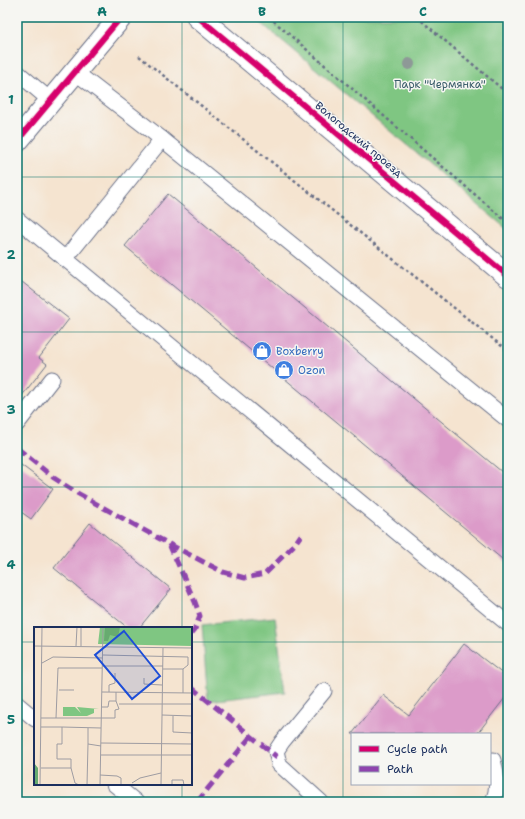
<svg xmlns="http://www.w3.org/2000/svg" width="525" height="819" viewBox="0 0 525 819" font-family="'Shantell Sans',sans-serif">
  <rect width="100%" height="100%" fill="#f6f6f2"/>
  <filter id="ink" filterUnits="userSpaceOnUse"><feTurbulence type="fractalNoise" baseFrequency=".025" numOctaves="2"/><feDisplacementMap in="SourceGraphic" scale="8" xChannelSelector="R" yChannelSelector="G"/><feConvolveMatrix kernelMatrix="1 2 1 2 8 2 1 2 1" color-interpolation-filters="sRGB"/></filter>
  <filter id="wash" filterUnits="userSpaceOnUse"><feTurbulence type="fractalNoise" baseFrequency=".012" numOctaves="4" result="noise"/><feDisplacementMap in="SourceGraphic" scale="16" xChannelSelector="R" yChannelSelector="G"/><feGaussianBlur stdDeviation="0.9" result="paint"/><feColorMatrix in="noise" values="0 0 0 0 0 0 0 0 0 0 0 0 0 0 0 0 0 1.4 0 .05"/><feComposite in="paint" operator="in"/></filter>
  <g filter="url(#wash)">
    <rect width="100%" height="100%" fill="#f5e4d0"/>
    <g fill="#7fc682" stroke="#4d7a70">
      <path d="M 254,17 L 508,17 L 508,230 Z"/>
      <path d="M 275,617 L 285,692 L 208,701 L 202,625 Z"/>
    </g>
    <g id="blocks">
      <g fill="#dc9bc9">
        <path d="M 168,194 L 508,477 L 508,564 L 125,246 Z"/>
        <path d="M 17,278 L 69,319 L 39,358 L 47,364 L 17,402 Z"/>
        <path d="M 17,462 L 53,489 L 31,519 L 17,509 Z"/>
        <path d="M 90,523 L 171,589 L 139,628 L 128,628 L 54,568 Z"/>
        <path d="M 464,644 L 508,678 L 508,694 L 477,734 L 352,734 L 383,695 L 409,715 Z"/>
      </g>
    </g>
  </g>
  <g filter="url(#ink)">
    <use href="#blocks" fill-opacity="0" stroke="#676e86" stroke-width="1"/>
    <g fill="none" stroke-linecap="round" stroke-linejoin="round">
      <defs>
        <g id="service">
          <path d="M 17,72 L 51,101"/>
          <path d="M 75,72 L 162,139 L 508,420"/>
          <path d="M 17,219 L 508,624"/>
          <path d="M 65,259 L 162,139"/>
          <path d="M 17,424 L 52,379"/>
          <path d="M 17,704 L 35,719"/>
          <path d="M 114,784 L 136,802"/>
          <path d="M 321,802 L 279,764 L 276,751 L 282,742 L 324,691"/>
          <path d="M 493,802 C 499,787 497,776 493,760"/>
        </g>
        <path id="minor" d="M 17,141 L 121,17"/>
        <path id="tertiary" d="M 198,17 L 508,276"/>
      </defs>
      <use href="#service" stroke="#676e86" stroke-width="17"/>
      <use href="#minor" stroke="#676e86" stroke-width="24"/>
      <use href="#tertiary" stroke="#676e86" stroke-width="24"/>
      <g stroke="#676e86" stroke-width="2.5" stroke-dasharray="3 3" stroke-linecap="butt">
        <path d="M 269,17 L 508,223"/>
        <path d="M 417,17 L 508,94"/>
        <path d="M 139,56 L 508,351"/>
      </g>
      <use href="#service" stroke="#fff" stroke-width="15"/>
      <use href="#minor" stroke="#fff" stroke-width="22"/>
      <use href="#tertiary" stroke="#fff" stroke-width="22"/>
      <g stroke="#8e44ad" stroke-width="5" stroke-dasharray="10 5" stroke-linecap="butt">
        <path d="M 17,448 L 54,478 L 77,493 L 169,544 L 195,602 L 200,616 L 195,629 L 191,634"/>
        <path d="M 169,544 L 223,572 L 245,578 L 265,574 L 294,545 L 301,535"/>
        <path d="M 191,687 L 251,736 L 277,757"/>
        <path d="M 197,802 L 251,736"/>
      </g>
      <defs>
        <g id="cycleway">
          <path d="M 198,17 L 508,276"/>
          <path d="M 17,141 L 121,17"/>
        </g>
      </defs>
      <use href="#cycleway" stroke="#f6f6f2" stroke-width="8"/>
      <use href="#cycleway" stroke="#d6006c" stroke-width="6"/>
    </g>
    <circle fill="#8e9997" cx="409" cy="64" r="6"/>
  </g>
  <path fill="none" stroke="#0f766e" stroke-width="1" stroke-opacity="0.55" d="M 182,17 L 182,628M 343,17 L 343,802M 17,177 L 508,177M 17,332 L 508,332M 17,487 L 508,487M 17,642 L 35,642M 191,642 L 508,642M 182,784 L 182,802"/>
  <defs>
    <symbol id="shop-disc" viewBox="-11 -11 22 22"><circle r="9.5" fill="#3f7fe0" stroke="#f6f6f2"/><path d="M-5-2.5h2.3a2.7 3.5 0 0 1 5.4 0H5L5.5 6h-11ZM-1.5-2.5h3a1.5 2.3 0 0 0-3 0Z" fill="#fff"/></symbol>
  </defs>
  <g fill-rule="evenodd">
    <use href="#shop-disc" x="251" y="340" width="22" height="22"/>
    <use href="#shop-disc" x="273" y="359" width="22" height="22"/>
  </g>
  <g text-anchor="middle" stroke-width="3" stroke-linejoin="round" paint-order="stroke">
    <g font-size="11" fill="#395c69" stroke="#f6f6f2">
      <text x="440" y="88">Парк "Чермянка"</text>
    </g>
    <g font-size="11" fill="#1b2f5e" stroke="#f6f6f2">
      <text transform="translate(359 139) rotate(40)" y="4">Вологодский проезд</text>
    </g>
    <g font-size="11" fill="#366cbe" stroke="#f6f6f2" text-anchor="start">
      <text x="276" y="355">Boxberry</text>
      <text x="298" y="374">Ozon</text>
    </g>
  </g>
  <g transform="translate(34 627)">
    <rect width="158" height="158" fill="#f5e4d0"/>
    <path d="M 66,0 L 158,0 L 158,19 L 64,17 ZM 29,80 L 41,80 L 47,86 L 43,80 L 65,82 L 60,82 L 60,86 L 53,89 L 29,89 Z" fill="#7fc682"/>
    <path d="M 71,0 L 86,0 L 84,10 L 76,8 L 74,14 L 70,14 ZM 0,136 L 4,141 L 4,158 L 0,158 Z" fill="#67ab70"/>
    <path fill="none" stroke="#9e9ca2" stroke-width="1" d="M 0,19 L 158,21M 42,19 L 43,0M 47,19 L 47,0M 69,28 L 154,30 L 154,38 L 149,42 L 149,66M 8,36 L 19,30 L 69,31M 68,39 L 129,39M 129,42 L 149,42M 110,51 L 110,57 L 128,58M 25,63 L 40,63M 68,65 L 158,66M 75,65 L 75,58 L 81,56 L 81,46M 85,77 L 158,77M 68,80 L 74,80 L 75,74 L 82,74 L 82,65M 128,88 L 158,89M 139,89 L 139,105 L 158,106M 7,91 L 81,91 L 81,83 L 85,82 L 82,74M 22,91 L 24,41 L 68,41M 7,100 L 28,100 L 28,117 L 23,117 L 23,132 L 37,132 L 37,141 L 7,141M 28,100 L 67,101M 67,116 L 158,117M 54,117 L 54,101M 67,128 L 158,128M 37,141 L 41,156 L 45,158M 66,148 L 83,149 L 87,151 L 87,158M 98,156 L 106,151 L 127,146M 6,158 L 8,0M 53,158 L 54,117 L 67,119M 66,158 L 69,0M 127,158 L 129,21M 138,158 L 138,153 L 149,153 L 150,158"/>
    <path fill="#1d4ed8" fill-opacity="0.15" stroke="#1d4ed8" stroke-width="2" d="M 90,4 L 126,49 L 98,72 L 61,28 Z"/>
    <rect width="158" height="158" fill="none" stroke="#1b2f5e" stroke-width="2"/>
  </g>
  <rect width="525" height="819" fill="none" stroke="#f6f6f2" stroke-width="44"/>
  <rect x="351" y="733" width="140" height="52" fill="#f6f6f2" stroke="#9ea6b7"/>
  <rect x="359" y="746" width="20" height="6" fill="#d6006c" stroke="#9ea6b7"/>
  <text x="387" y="753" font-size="12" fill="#1b2f5e">Cycle path</text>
  <rect x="359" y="766" width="20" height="6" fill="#8e44ad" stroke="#9ea6b7"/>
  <text x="387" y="773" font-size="12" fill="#1b2f5e">Path</text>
  <rect x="22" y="22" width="481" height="775" fill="none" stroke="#0f766e" stroke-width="1.5"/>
  <g font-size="13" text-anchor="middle" font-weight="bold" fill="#0f766e">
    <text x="102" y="16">A</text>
    <text x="262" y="16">B</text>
    <text x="423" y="16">C</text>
    <text x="11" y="104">1</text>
    <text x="11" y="259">2</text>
    <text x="11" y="414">3</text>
    <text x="11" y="569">4</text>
    <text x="11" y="724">5</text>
  </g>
</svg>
